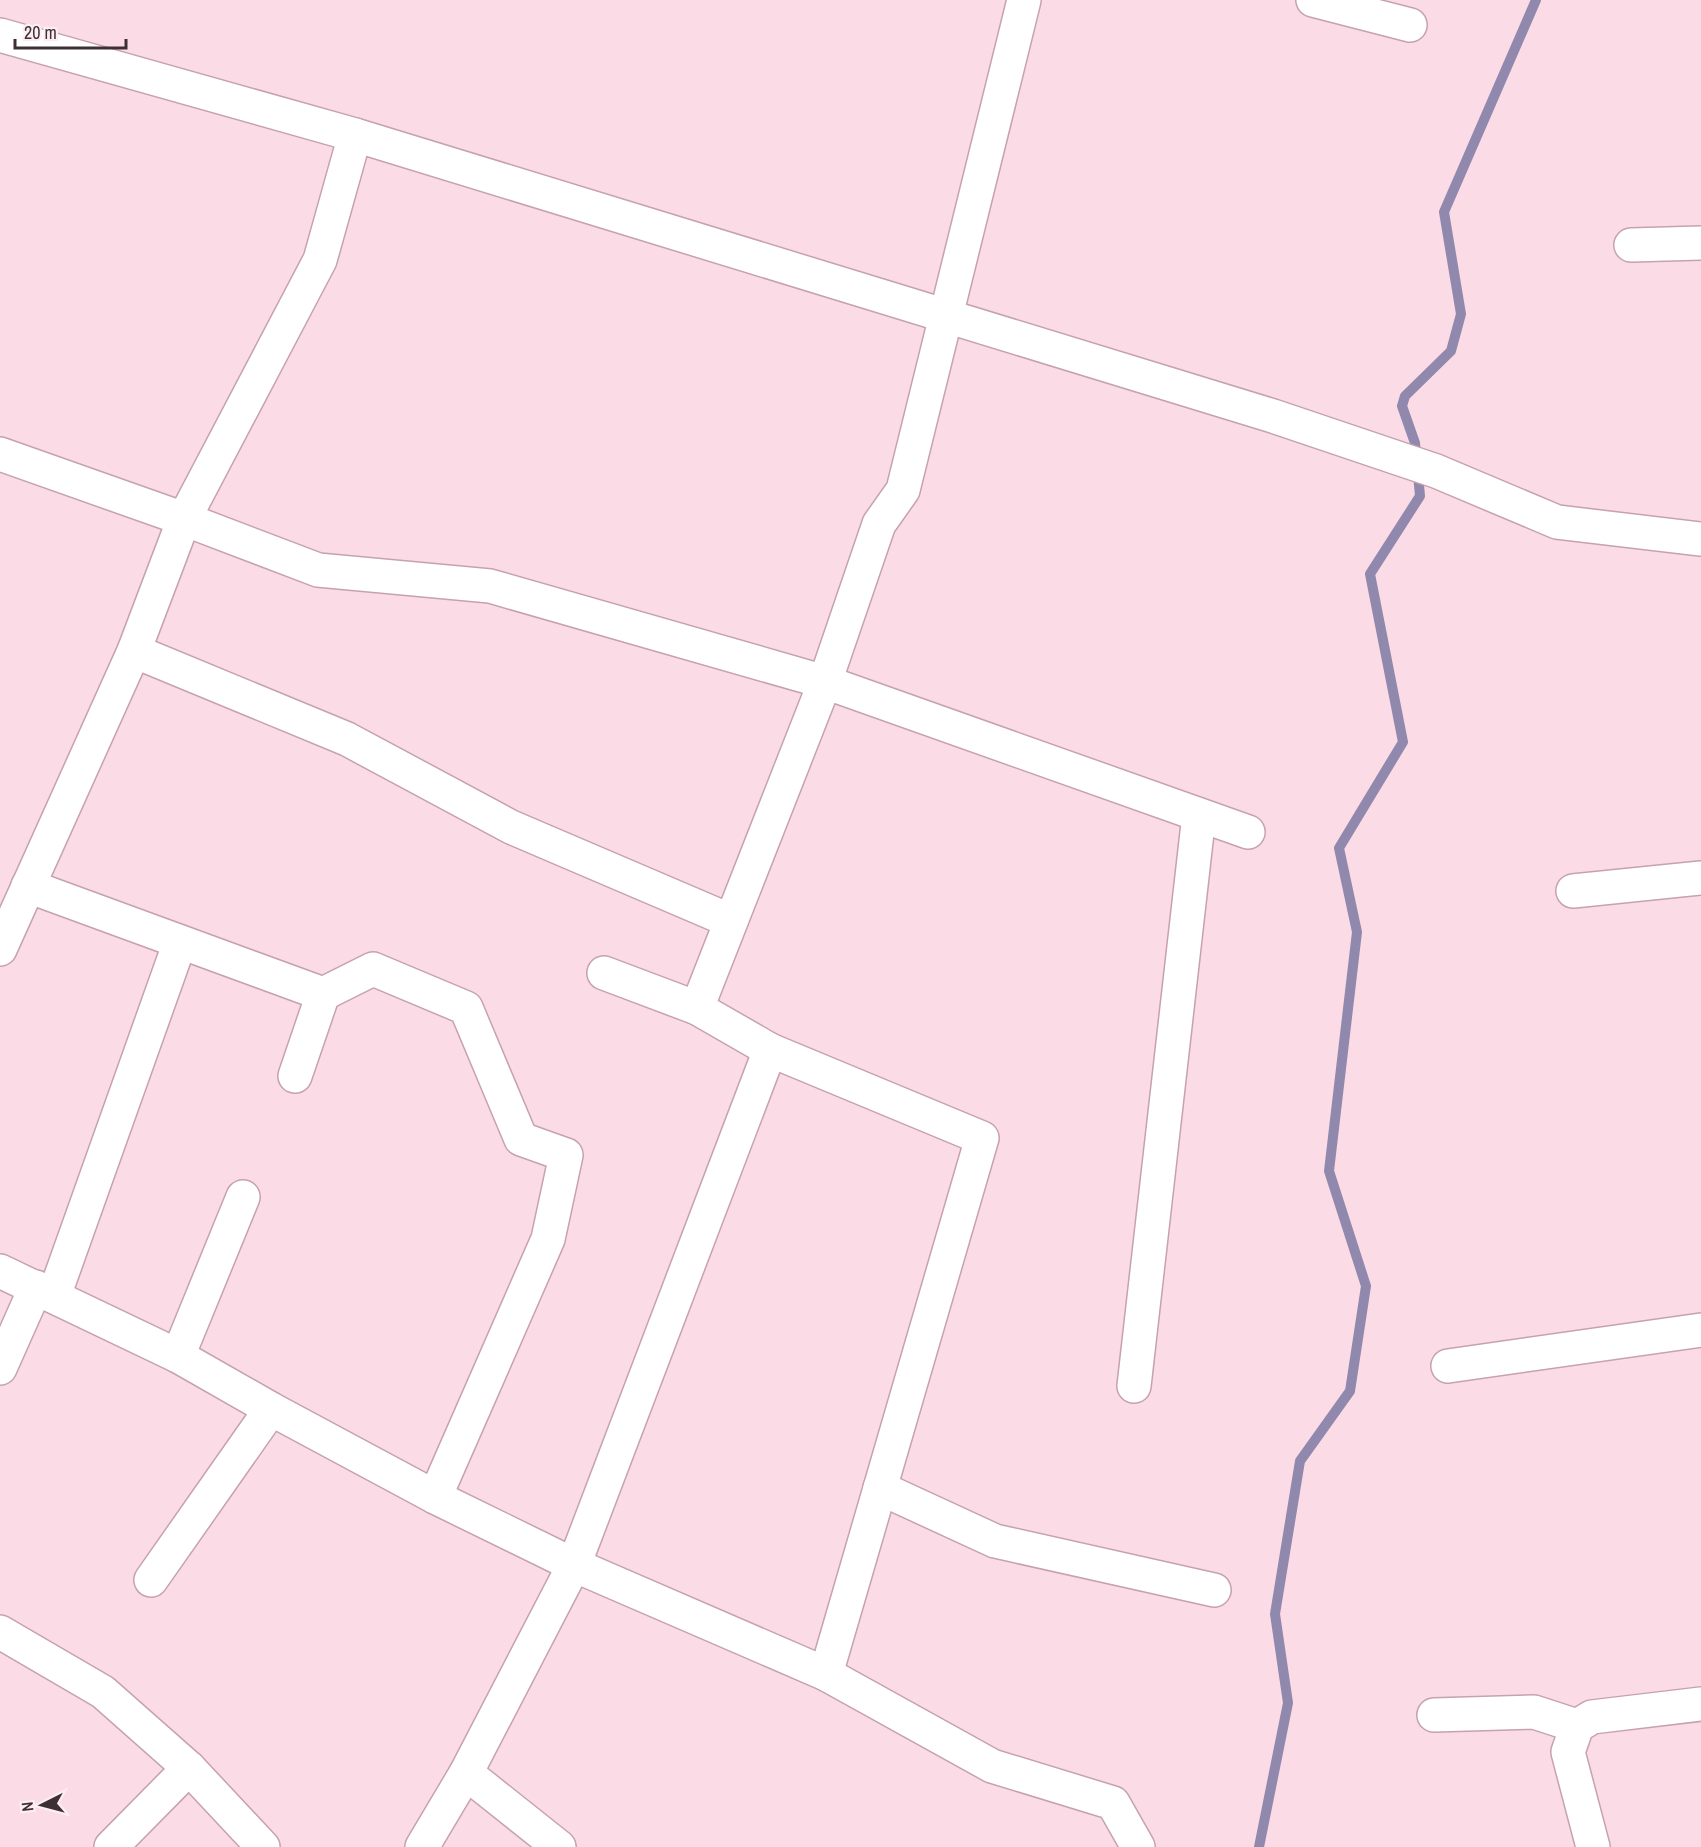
<svg xmlns="http://www.w3.org/2000/svg" width="1701" height="1847" viewBox="0 0 1701 1847" font-family="'Archivo Narrow',sans-serif">
  <rect width="100%" height="100%" fill="#fbdce6"/>
  <g fill="none" stroke-linecap="round" stroke-linejoin="round">
    <path stroke="#9188ad" stroke-width="10" d="M 1259,1847 L 1288,1703 L 1275,1614 L 1300,1461 L 1350,1391 L 1366,1286 L 1329,1171 L 1357,932 L 1339,848 L 1403,742 L 1370,574 L 1420,496 L 1415,443 L 1402,406 L 1405,396 L 1451,351 L 1461,314 L 1444,212 L 1536,0"/>
    <defs>
      <g id="minor">
        <path d="M 1313,0 L 1410,25"/>
        <path d="M 0,35 L 355,135 L 1273,416 L 1436,471 L 1557,522 L 1701,539"/>
        <path d="M 1631,245 L 1701,243"/>
        <path d="M 0,454 L 184,519 L 318,570 L 490,586 L 825,682 L 1248,832"/>
        <path d="M 134,651 L 347,739 L 511,827 L 731,921"/>
        <path d="M 28,886 L 323,994 L 373,969 L 466,1008 L 521,1139 L 566,1155 L 548,1239 L 435,1497"/>
        <path d="M 1573,891 L 1701,878"/>
        <path d="M 0,949 L 134,651 L 184,519 L 320,260 L 355,135"/>
        <path d="M 604,973 L 697,1008 L 770,1050 L 982,1138 L 826,1674"/>
        <path d="M 697,1008 L 825,682 L 879,524 L 903,490 L 1024,0"/>
        <path d="M 295,1076 L 323,994"/>
        <path d="M 0,1271 L 178,1356 L 271,1409 L 435,1497 L 574,1565 L 826,1674 L 992,1766 L 1113,1803 L 1138,1847"/>
        <path d="M 54,1296 L 180,942"/>
        <path d="M 178,1356 L 243,1197"/>
        <path d="M 1448,1366 L 1701,1330"/>
        <path d="M 0,1368 L 36,1287"/>
        <path d="M 1134,1386 L 1199,815"/>
        <path d="M 880,1488 L 995,1541 L 1214,1590"/>
        <path d="M 151,1580 L 271,1409"/>
        <path d="M 0,1632 L 103,1692 L 189,1768 L 263,1847"/>
        <path d="M 1434,1715 L 1534,1712 L 1577,1726"/>
        <path d="M 466,1773 L 559,1847"/>
        <path d="M 111,1847 L 189,1768"/>
        <path d="M 422,1847 L 466,1773 L 574,1565 L 770,1050"/>
        <path d="M 1593,1847 L 1568,1752 L 1577,1726 L 1592,1717 L 1701,1704"/>
      </g>
    </defs>
    <use href="#minor" stroke="#c6a2ae" stroke-width="36"/>
    <use href="#minor" stroke="#fff" stroke-width="33"/>
  </g>
  <g transform="translate(42 1805) rotate(264)" stroke="#fdeef3" stroke-width="4.5" paint-order="stroke">
  <path d="M0-4.5L10 22L0 15L-10 22Z" fill="#3e2f34"/>
  <text y="-9" font-size="16" font-weight="bold" text-anchor="middle" fill="#3e2f34">N</text>
  </g>
  <path d="M15 39v9h111v-9" fill="none" stroke="#3e2f34" stroke-width="3"/>
  <text x="24" y="39" font-size="18" fill="#3e2f34" stroke="#fdeef3" stroke-width="4.5" paint-order="stroke">20 m</text>
</svg>
